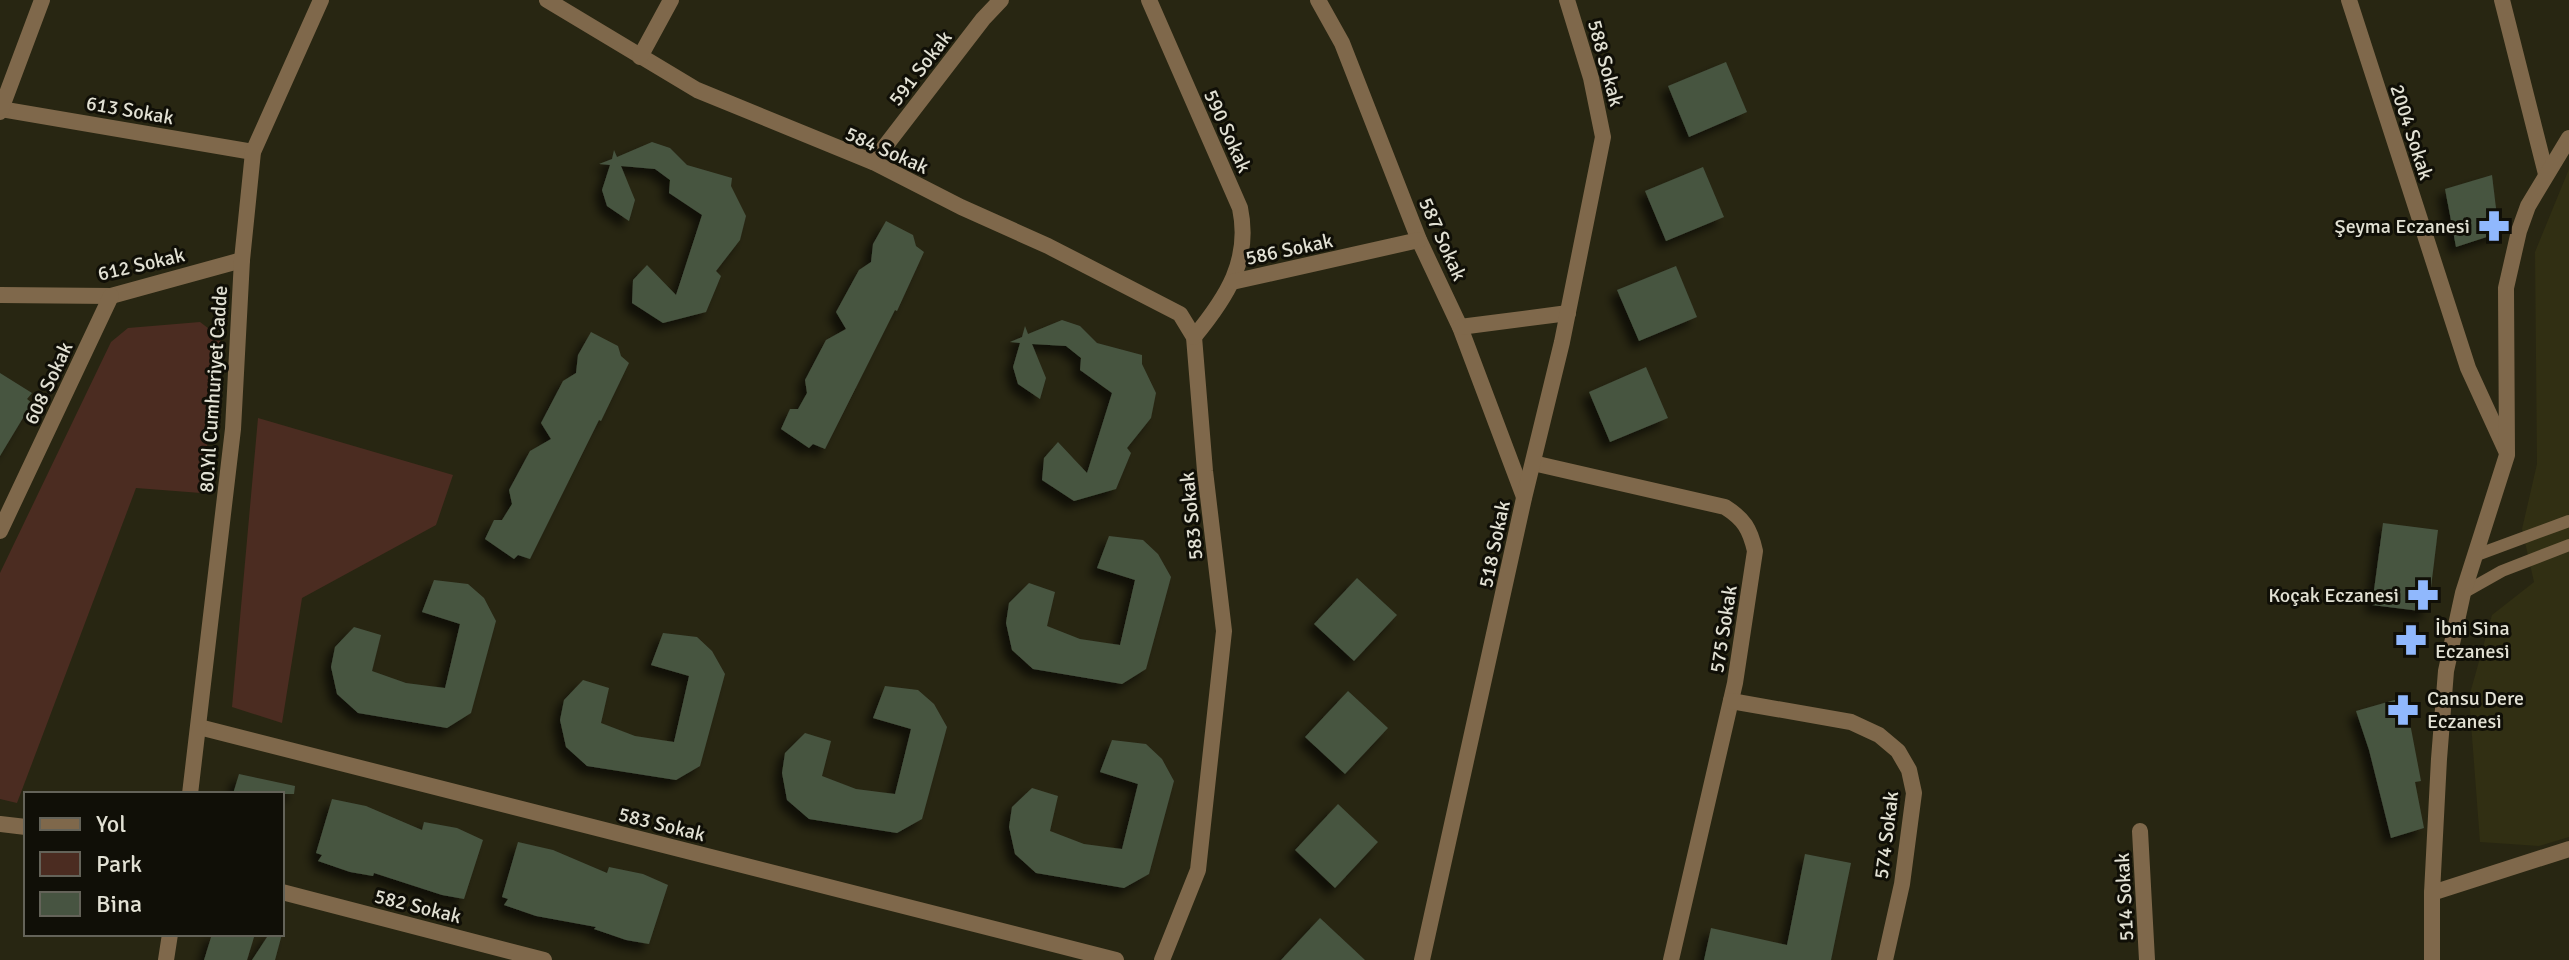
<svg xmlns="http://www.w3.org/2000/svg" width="2569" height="960" viewBox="0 0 2569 960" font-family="Signika,sans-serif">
  <defs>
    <filter id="shadow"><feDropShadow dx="-7" dy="7" stdDeviation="4" flood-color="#0009"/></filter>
  </defs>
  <rect width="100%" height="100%" fill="#282612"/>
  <path fill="#312f13" d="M 2569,169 L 2569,837 L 2539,846 L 2480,842 L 2469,697 L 2492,615 L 2534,582 L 2522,529 L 2537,464 L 2535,252 Z"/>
  <g fill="#4b2c21">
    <path d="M 200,322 L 221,338 L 201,493 L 136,488 L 17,803 L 0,799 L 0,573 L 111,342 L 128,328 Z"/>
    <path d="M 258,418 L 453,475 L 436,525 L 302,598 L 282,723 L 232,707 Z"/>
  </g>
  <g fill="#475441" filter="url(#shadow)">
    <path d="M 1726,62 L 1747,112 L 1689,137 L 1668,86 Z"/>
    <path d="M 652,142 L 670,148 L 687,165 L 732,178 L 731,186 L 746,216 L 740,240 L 716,271 L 721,276 L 706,312 L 663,323 L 632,303 L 633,280 L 647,265 L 676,295 L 702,215 L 669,193 L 670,180 L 655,169 L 621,166 L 635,200 L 629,221 L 607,206 L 602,190 L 610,165 L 599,164 L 612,159 L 614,150 L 617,157 Z"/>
    <path d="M 1703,167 L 1724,217 L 1666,241 L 1645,191 Z"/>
    <path d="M 2492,175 L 2499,233 L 2456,247 L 2445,189 Z"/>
    <path d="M 886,221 L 913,235 L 916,246 L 924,252 L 897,311 L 895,310 L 825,449 L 813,444 L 809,448 L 781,429 L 790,409 L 798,409 L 807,393 L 805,380 L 826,340 L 846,329 L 836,312 L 859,270 L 871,262 L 873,244 Z"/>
    <path d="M 1676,266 L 1697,317 L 1639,341 L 1617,290 Z"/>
    <path d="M 1062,320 L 1080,326 L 1097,343 L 1142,355 L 1142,364 L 1156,393 L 1151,418 L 1127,448 L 1131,453 L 1116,489 L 1074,501 L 1042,480 L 1044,458 L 1058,442 L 1087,473 L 1112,393 L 1080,370 L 1081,358 L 1066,346 L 1032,344 L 1046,378 L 1040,399 L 1018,384 L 1013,367 L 1020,343 L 1010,342 L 1022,337 L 1025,326 L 1028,334 Z"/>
    <path d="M 591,332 L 618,346 L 621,356 L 629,363 L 601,421 L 599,420 L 530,559 L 518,555 L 514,559 L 485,539 L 494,520 L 502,520 L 512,504 L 509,490 L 530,451 L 551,439 L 541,423 L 563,381 L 576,373 L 578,355 Z"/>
    <path d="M 1646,367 L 1668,418 L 1610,442 L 1589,392 Z"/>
    <path d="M 0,373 L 32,393 L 27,399 L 32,403 L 0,456 Z"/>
    <path d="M 2383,523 L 2438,530 L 2428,612 L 2372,605 Z"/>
    <path d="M 1109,536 L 1143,540 L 1158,554 L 1171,577 L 1146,669 L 1122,684 L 1033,669 L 1012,650 L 1006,623 L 1009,603 L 1029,583 L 1055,592 L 1047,626 L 1080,639 L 1120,645 L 1135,580 L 1097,568 Z"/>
    <path d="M 1357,578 L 1397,615 L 1354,661 L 1314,624 Z"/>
    <path d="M 434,580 L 468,584 L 484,598 L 496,621 L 471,713 L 447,728 L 358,713 L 337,694 L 331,667 L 335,647 L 354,627 L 381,635 L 372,671 L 406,683 L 445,688 L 460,624 L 422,612 Z"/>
    <path d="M 663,633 L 697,637 L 712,651 L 725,674 L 700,766 L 676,780 L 587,766 L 566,747 L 560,720 L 564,700 L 583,680 L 609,688 L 601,723 L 635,736 L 674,742 L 689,676 L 651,665 Z"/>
    <path d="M 885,686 L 918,690 L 934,704 L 947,727 L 922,819 L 897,833 L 809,819 L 787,800 L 782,773 L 785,753 L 805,733 L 831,741 L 822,776 L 856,789 L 895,794 L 911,729 L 873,718 Z"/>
    <path d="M 1348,691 L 1388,728 L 1345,774 L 1305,737 Z"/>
    <path d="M 2405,697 L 2421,781 L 2415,782 L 2424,828 L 2391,838 L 2369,750 L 2356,711 Z"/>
    <path d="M 1112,740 L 1146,744 L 1162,759 L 1174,781 L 1149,874 L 1124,888 L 1036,873 L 1015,854 L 1009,827 L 1012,807 L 1032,788 L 1058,796 L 1050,831 L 1084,844 L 1122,849 L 1138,784 L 1100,772 Z"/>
    <path d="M 239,774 L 295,786 L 294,794 L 233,794 Z"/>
    <path d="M 332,799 L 366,806 L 422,830 L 424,822 L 457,828 L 483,840 L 464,899 L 442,895 L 374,873 L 373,876 L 350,872 L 318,861 L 322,855 L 316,853 Z"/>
    <path d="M 1338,804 L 1378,842 L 1335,888 L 1295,850 Z"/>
    <path d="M 518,842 L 553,850 L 607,873 L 609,867 L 643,874 L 668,885 L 649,944 L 626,940 L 594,929 L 596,927 L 536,916 L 504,905 L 508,899 L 502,897 Z"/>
    <path d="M 1805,854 L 1851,863 L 1831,960 L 1704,960 L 1711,928 L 1787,945 Z"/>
    <path d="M 1320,918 L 1365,960 L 1281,960 Z"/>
    <path d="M 212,934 L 255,934 L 247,960 L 204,960 Z"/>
    <path d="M 269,934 L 282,934 L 275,960 L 252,960 Z"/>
  </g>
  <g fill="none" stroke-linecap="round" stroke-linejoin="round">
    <g stroke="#7f684b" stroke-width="12">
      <path d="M 2474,556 L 2569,521"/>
      <path d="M 2463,593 L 2502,571 L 2569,545"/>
    </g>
    <g stroke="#7f684b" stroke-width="16">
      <path d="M 547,0 L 697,90 L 873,162 L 961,207 L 1048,246 L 1180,314 L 1194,337 L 1205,471 L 1224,631 L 1198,870 L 1162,960"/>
      <path d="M 1149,0 L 1240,208 C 1251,260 1227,297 1194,337"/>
      <path d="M 1318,0 L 1342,43 L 1419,240 L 1460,327 L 1524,497"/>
      <path d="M 2349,0 L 2468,368 L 2507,453"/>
      <path d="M 2502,0 L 2546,174"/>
      <path d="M 640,57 L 671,0"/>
      <path d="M 0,109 L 253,152"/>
      <path d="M 0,112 L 42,0"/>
      <path d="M 873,162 L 983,19 L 1001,0"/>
      <path d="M 1232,282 L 1419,240"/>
      <path d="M 0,295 L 111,296 L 242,260"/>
      <path d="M 1460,327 L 1568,313"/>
      <path d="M 1533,463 L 1725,507 C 1744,519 1750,529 1755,551 L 1735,683 L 1671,960"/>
      <path d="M 0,531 L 111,296"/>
      <path d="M 1731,701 L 1851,722 L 1879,735 L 1898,751 L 1909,770 L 1914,793 L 1902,884 L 1885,960"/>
      <path d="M 199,727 L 1116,960"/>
      <path d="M 190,794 L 233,429 L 242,260 L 253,152 L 321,0"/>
      <path d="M 0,824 L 26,827"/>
      <path d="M 2140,831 L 2147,960"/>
      <path d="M 282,892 L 544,960"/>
      <path d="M 166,960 L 170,934"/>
      <path d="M 1422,960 L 1524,498 L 1562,342 L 1603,137 L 1591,78 L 1567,0"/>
    </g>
    <g stroke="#7f684b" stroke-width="16">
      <path d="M 2432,893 L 2569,849"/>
      <path d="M 2432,960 L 2432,893 L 2439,759 L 2446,671 L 2463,593 L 2507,455 L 2506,288 L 2519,231 L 2528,206 L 2569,138"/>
    </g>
  </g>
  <defs>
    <symbol id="pharmacy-bare" viewBox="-9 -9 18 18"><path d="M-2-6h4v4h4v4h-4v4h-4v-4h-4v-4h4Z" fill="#90b8fd" stroke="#100f07" stroke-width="2.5" paint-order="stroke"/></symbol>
  </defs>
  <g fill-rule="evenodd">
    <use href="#pharmacy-bare" x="2472" y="204" width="44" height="44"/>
    <use href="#pharmacy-bare" x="2401" y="573" width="44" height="44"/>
    <use href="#pharmacy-bare" x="2389" y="618" width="44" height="44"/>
    <use href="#pharmacy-bare" x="2381" y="688" width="44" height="44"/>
  </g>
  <g text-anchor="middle" stroke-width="6" stroke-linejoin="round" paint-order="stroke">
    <g font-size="20" fill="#e2e1d4" stroke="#100f07">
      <text transform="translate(1606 63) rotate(75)" y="7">588 Sokak</text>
      <text transform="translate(920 68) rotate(-52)" y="7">591 Sokak</text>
      <text transform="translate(130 110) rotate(10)" y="7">613 Sokak</text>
      <text transform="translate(1228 131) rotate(66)" y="7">590 Sokak</text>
      <text transform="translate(2412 132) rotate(72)" y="7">2004 Sokak</text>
      <text transform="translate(887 150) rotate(24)" y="7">584 Sokak</text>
      <text transform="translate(1443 239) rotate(66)" y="7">587 Sokak</text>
      <text transform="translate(1289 249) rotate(-12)" y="7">586 Sokak</text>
      <text transform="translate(141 264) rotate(-13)" y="7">612 Sokak</text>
      <text transform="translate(48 383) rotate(-65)" y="7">608 Sokak</text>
      <text transform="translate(213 389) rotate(-86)" y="7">80.Yıl Cumhuriyet Cadde</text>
      <text transform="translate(1191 516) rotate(-96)" y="7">583 Sokak</text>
      <text transform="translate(1494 544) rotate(-78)" y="7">518 Sokak</text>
      <text transform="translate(1723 629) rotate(-81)" y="7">575 Sokak</text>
      <text transform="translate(662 824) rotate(14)" y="7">583 Sokak</text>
      <text transform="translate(1886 835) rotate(-83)" y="7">574 Sokak</text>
      <text transform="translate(2124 897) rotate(-93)" y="7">514 Sokak</text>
      <text transform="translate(418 906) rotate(14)" y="7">582 Sokak</text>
    </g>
    <g font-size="20" fill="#e2e1d4" stroke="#100f07" text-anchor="end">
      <text x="2470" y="233">Şeyma Eczanesi</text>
      <text x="2399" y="602">Koçak Eczanesi</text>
      <text x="2435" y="635" text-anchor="start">İbni Sina<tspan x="2435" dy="23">Eczanesi</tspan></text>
      <text x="2427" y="705" text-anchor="start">Cansu Dere<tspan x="2427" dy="23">Eczanesi</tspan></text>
    </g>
  </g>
  <rect x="24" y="792" width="260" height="144" fill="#100f07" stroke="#646359" stroke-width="2"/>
  <rect x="40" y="818" width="40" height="12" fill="#7f684b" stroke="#646359" stroke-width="2"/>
  <text x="96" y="832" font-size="24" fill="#e2e1d4">Yol</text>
  <rect x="40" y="852" width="40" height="24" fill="#4b2c21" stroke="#646359" stroke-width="2"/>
  <text x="96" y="872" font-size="24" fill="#e2e1d4">Park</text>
  <rect x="40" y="892" width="40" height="24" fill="#475441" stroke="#646359" stroke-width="2"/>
  <text x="96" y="912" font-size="24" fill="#e2e1d4">Bina</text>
</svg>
